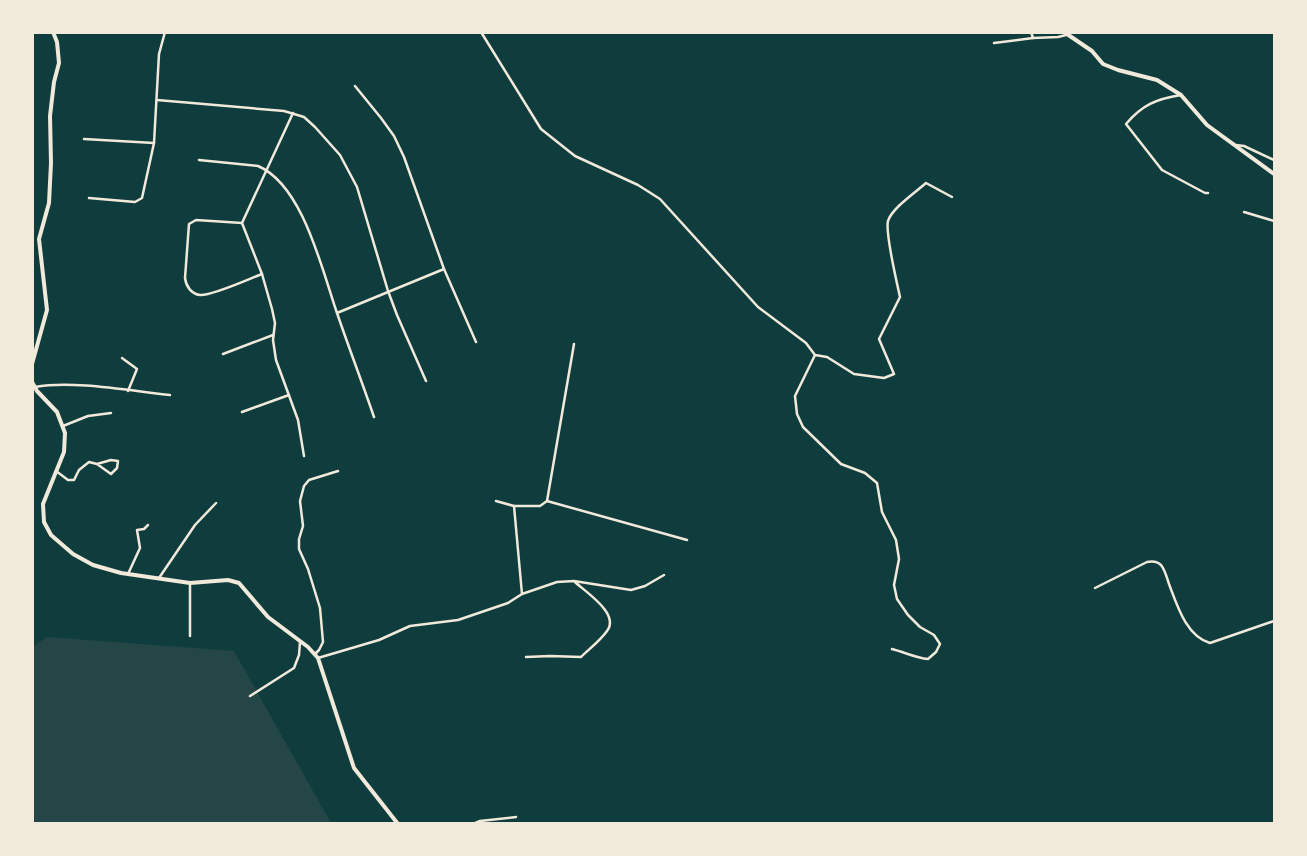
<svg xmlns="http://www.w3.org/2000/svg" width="1307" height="856" viewBox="0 0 1307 856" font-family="Mulish,sans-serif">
  <rect width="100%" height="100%" fill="#0f3d3e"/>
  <path fill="#244646" d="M 47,637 L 234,651 L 331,823 L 33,823 L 32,647 Z"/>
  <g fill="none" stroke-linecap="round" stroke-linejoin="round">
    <g stroke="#f1e9da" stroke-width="2.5">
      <path d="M 481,32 L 541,129 L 575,156 L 638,185 L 660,199 L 758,307 L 806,343 L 815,355 L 827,357 L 854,374 L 884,378 L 894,374 L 879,339 L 900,297 C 897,283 885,233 888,221 C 892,208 916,192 926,183 L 952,197"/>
      <path d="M 1031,32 L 1033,38 L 1058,37 L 1066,35"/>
      <path d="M 994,43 L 1033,38"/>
      <path d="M 355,86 L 381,118 L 394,136 L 404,157 L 444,269 L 476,342"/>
      <path d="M 1181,95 C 1156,99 1142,105 1126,124 L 1162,170 L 1205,193 L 1208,193"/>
      <path d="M 157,100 L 284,111 L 304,117 L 315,127 L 340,155 L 357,187 L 388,291 L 397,315 L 426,381"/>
      <path d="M 293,113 L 242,223 L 262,274 L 272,309 L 275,323 L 273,340 L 276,360 L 298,420 L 304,456"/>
      <path d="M 84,139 L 154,143"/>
      <path d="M 1236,145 L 1244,146 L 1274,160"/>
      <path d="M 199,160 L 258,166 C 303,185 322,270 337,313 C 349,348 362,382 374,417"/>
      <path d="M 89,198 L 135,202 L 142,198 L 154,143 L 159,54 L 165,32"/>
      <path d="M 1244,212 L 1274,221"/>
      <path d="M 242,223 L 196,220 L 189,224 L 185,278 C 186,286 191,294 200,295 C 212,296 249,279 262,274"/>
      <path d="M 337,313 L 444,269"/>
      <path d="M 223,354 L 273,335"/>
      <path d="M 815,355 L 795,396 L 797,414 L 803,427 L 841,464 L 865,473 L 877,483 L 882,512 L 896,540 L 899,559 L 894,585 L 897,599 L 908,615 L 920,627 L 934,635 L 940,644 L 936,652 L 928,659 C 916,658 904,652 892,649"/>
      <path d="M 122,358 L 137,369 L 128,391"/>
      <path d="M 35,387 C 73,380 131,391 170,395"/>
      <path d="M 242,412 L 289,395"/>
      <path d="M 63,426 L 88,416 L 111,413"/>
      <path d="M 56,471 L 68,480 L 74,480 L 79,470 L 89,462 L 97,464 L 111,474 L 117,468 L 118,461 L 111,460 L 97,464"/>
      <path d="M 496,501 L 514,506 L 540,506 L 547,501 L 687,540"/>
      <path d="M 547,501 L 574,344"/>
      <path d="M 514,506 L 522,594"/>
      <path d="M 128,574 L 140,548 L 137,530 L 144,529 L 148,525"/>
      <path d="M 159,578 L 195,525 L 216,503"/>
      <path d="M 190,583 L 190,636"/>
      <path d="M 1095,588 L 1147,562 C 1152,561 1157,561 1161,565 C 1165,570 1167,578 1169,584 C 1177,605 1186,636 1210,643 L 1274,621"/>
      <path d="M 315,654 L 319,650 L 323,642 L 320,608 L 308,569 L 299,549 L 299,539 L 303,526 L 300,501 L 304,486 L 309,480 L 338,471"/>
      <path d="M 526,657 L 550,656 L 581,657 C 589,649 600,641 607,631 C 620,614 587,593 575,582"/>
      <path d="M 318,658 L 379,640 L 410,626 L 458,620 L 508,603 L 522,594 L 557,582 L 574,581 L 631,590 L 645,586 L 664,575"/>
      <path d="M 250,696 L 294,668 L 299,655 L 300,642"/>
      <path d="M 473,824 L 480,821 L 516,817"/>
    </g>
    <g stroke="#f1e9da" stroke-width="4">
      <path d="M 1064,32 L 1092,51 L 1103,64 L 1118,70 L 1157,80 L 1181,95 L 1207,125 L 1274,174"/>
      <path d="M 32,364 L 47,310 L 39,239 L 49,203 L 51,163 L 50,116 L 54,82 L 59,63 L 57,42 L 53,32"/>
      <path d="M 32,382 L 37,391 L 57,412 L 65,433 L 64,452 L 43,504 L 44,522 L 51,535 L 73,554 L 93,565 L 121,573 L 190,583 L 228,580 L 239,583 L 268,617 L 308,647 L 318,658 L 354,768 L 398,824"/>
    </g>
  </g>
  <rect width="1307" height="856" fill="none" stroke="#f1e9da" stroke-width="68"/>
</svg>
